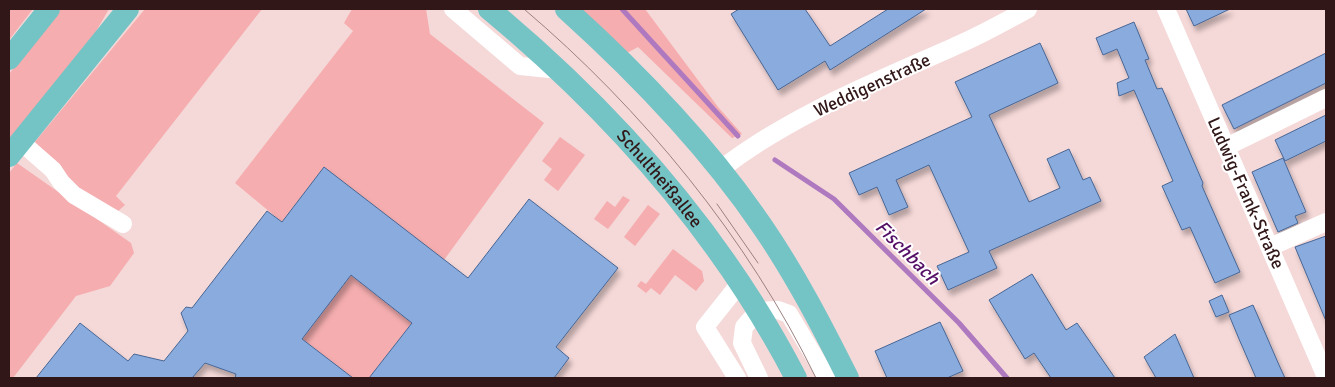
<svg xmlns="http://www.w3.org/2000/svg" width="1335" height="387" viewBox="0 0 1335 387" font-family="Signika,sans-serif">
  <defs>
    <filter id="shadow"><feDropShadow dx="3" dy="5.5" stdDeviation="2.5" flood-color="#0004"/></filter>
  </defs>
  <rect width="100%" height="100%" fill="#f5d8d8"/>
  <g fill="#f5adaf">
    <path d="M 9,9 L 33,9 L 9,40 Z"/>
    <path d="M 61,9 L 109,9 L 95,33 L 9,140 L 9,74 Z"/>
    <path d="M 145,9 L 262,9 L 116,196 L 125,205 L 117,212 L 24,155 Z"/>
    <path d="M 352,9 L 426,9 L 430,34 L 544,123 L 444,260 L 324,168 L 282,222 L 235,183 L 353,31 L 344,23 Z"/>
    <path d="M 576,9 L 645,9 L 718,107 L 742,134 L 732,138 L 638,47 L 625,54 Z"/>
    <path d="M 560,137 L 585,155 L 558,191 L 544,180 L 552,169 L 542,161 Z"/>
    <path d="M 17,163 L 131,243 L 134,253 L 110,286 L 76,296 L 13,378 L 9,378 L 9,173 Z"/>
    <path d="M 623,196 L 630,200 L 608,229 L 594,219 L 607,201 L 615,207 Z"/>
    <path d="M 648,205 L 660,214 L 635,246 L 624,237 Z"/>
    <path d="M 673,249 L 702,271 L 704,281 L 696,291 L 675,275 L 660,295 L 651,288 L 646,293 L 637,286 L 641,281 L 646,284 Z"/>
    <path d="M 351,275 L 412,323 L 369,378 L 353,378 L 302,339 Z"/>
  </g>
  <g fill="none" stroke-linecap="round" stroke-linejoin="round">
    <g stroke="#ae79bf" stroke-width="5">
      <path d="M 622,9 L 738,136"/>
      <path d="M 775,160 L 834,199 L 959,323 L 1007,378"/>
    </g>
  </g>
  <g fill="#89abde" stroke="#476694" filter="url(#shadow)">
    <path d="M 739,9 L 805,9 L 830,46 L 888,9 L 926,9 L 830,70 L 825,61 L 778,90 L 731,14 Z"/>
    <path d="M 1186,9 L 1230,9 L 1194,26 Z"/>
    <path d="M 1134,22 L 1149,59 L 1145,60 L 1157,89 L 1162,88 L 1203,183 L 1202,186 L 1240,272 L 1215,283 L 1190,227 L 1182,230 L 1162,186 L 1173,181 L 1134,90 L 1119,96 L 1117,83 L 1129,78 L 1117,49 L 1103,55 L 1096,38 Z"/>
    <path d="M 1040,43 L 1058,83 L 989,115 L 1029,202 L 1060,188 L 1047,159 L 1069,149 L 1083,180 L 1090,177 L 1101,201 L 989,251 L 997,268 L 948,290 L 937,266 L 969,252 L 929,165 L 896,180 L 908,207 L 889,215 L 877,187 L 859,195 L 849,173 L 972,117 L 955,82 Z"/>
    <path d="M 1326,53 L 1326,83 L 1234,129 L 1222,105 Z"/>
    <path d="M 1326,115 L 1326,141 L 1285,161 L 1275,140 Z"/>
    <path d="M 1283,158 L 1306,212 L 1295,216 L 1298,223 L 1278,232 L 1252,172 Z"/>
    <path d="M 324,167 L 468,278 L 529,199 L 618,268 L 556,347 L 569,358 L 554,378 L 369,378 L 412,323 L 351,275 L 302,339 L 353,378 L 235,378 L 236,374 L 205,363 L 192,378 L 36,378 L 80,323 L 128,361 L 134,354 L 164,361 L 188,331 L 181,313 L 186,307 L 192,308 L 267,211 L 282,222 Z"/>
    <path d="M 1326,236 L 1326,321 L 1295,247 Z"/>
    <path d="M 1032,274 L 1066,330 L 1077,323 L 1115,378 L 1051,378 L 1034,353 L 1025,359 L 989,300 Z"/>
    <path d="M 1222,295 L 1229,312 L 1216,317 L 1209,301 Z"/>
    <path d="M 1253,305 L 1279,365 L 1285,378 L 1256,378 L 1239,339 L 1229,315 Z"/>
    <path d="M 940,322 L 963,371 L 947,378 L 887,378 L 875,351 Z"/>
    <path d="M 1175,334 L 1194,378 L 1156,378 L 1144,357 Z"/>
  </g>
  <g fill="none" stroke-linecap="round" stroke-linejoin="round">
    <g stroke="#fff" stroke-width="18">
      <path d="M 453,9 L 520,66 L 559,70"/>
      <path d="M 1166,9 L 1326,377"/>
      <path d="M 21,142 L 53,170 L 61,182 L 74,195 L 123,224"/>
      <path d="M 1226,147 L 1326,98"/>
      <path d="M 720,170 C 792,114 878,81 960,44 C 983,34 1006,21 1028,9"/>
      <path d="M 1270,247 L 1326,222"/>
      <path d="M 737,378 L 705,327 L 740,283"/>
      <path d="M 759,378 L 742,343 L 744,327 L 758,311 L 778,310 L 789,314 L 827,378"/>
    </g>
    <g stroke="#74c3c5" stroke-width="22">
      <path id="s1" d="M 489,9 C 613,112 722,235 796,378"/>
      <path d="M 566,9 C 638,74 707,145 762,226 C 795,274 822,326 848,378"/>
      <path d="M 9,59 L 49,9"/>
      <path d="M 9,156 L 128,9"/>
    </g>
    <g stroke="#9c8181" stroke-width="1">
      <path d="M 524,9 C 642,109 748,238 816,378"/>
      <path d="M 717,204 L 758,263"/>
    </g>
  </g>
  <g text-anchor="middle" stroke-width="4" stroke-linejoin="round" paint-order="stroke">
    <g font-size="18" fill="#311718" stroke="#fff">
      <text transform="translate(872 85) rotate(-25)" y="6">Weddigenstraße</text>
      <text dy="6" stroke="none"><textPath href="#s1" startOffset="241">Schultheißallee</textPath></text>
      <text transform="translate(1246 193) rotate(66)" y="6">Ludwig-Frank-Straße</text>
    </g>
    <g font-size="19" font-style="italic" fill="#550f67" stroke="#fff">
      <text transform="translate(908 252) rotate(45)" y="7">Fischbach</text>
    </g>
  </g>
  <rect width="1335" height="387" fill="none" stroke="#311718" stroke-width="20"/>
</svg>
